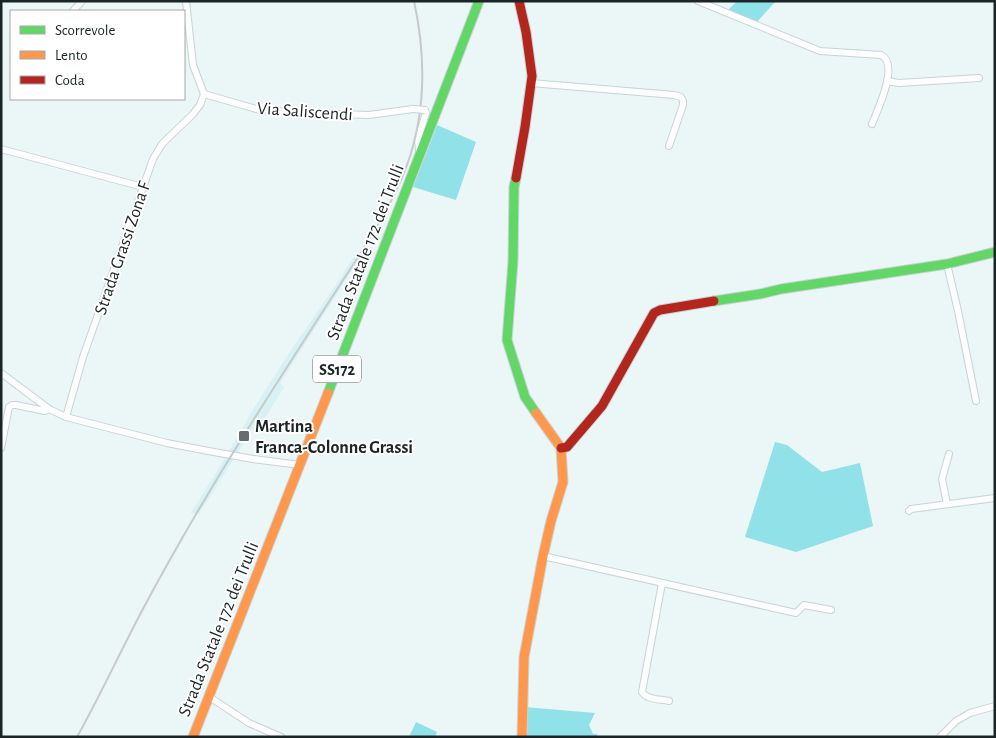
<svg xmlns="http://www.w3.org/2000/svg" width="996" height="738" viewBox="0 0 996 738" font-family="'Alegreya Sans',sans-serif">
  <rect width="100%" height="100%" fill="#ebf6f7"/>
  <path fill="#d8f1f4" d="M 355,255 L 360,258 L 280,383 L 284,387 L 257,431 L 252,430 L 199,514 L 191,513 L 224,460 L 254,408 L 287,356 L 338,282 Z"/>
  <g fill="#91e1e9">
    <path d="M 737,1 L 776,1 L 755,24 L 726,12 Z"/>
    <path d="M 437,125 L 476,142 L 456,200 L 413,187 Z"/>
    <path d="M 775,442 L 787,445 L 822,472 L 860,463 L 873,526 L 796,552 L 745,537 Z"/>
    <path d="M 525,707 L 595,713 L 589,725 L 593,734 L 597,734 L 597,737 L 523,737 Z"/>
    <path d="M 416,722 L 437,732 L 435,737 L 409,737 Z"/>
  </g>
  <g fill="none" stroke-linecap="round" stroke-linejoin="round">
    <defs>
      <g id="street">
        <path d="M 186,1 L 193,65 L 204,94"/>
        <path d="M 698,1 L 820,51 L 881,55 C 900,64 877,111 872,124"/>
        <path d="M 73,11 L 82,1"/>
        <path d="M 887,81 L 899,83 L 979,78"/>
        <path d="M 531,83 L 674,95 L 681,97 L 683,101 L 683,105 L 669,146"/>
        <path d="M 204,94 L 260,110 L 306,113 L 369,115 L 413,109"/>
        <path d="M 1,149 L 143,187"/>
        <path d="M 419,150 L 418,139 L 426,113 L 425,110"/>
        <path d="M 947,264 L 958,311 L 976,401"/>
        <path d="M 1,373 L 49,409 L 66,417 L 167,443 L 203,450 L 253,459 L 300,465"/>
        <path d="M 66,417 L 83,357 L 153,159 L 162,144 L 193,114 L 200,105 L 204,94"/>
        <path d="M 1,448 L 9,407 L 12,405 L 16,405 L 45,411 L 49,409"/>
        <path d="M 947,504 L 942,479 L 949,454"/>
        <path d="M 909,511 L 911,509 L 995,498"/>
        <path d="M 543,556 L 796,613 L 804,605 L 831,610"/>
        <path d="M 662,583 L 642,692 C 647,700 660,699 669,701"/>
        <path d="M 208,696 L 249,723 L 281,737"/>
        <path d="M 940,737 L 956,721 L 970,713 L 995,706"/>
      </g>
      <g id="fast">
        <path d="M 516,178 L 514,187 L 513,261 L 507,340 L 525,397 L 536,413"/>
        <path d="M 714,301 L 760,294 L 781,289 L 947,264 L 995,252"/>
        <path d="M 328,393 L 479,1"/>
      </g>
      <g id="slow">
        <path d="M 193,737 L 328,393"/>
        <path d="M 522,737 L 524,657 L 543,556 L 551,521 L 563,482 L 561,448 L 536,413"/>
      </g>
      <g id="jam">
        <path d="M 516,178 L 525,127 L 532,76 L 526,32 L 519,1"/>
        <path d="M 561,448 L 567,447 L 602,406 L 654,313 L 660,310 L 714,301"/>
      </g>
    </defs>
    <use href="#street" stroke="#c9d3d5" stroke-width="8"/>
    <use href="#fast" stroke="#c9d3d5" stroke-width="11"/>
    <use href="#slow" stroke="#c9d3d5" stroke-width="11"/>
    <use href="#jam" stroke="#c9d3d5" stroke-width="11"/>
    <use href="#street" stroke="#fcfefe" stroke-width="6"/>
    <use href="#fast" stroke="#63d668" stroke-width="9"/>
    <use href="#slow" stroke="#ff974d" stroke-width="9"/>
    <use href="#jam" stroke="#b3261e" stroke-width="9"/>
    <path stroke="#c6caca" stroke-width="2" d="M 77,737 C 101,694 121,650 144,607 C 175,549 209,491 244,435 C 274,387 305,339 336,291 C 362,251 390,211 407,165 C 426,112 426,56 414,1"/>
    <defs>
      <path id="street-bridge" d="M 413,109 L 425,110"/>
    </defs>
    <use href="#street-bridge" stroke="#c9d3d5" stroke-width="8" stroke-linecap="butt"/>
    <use href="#street-bridge" stroke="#fcfefe" stroke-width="6"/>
  </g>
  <rect fill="#646e6f" stroke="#fff" stroke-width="2" x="238" y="430" width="12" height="12" rx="2.5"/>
  <g text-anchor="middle" stroke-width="4" stroke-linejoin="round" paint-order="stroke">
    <rect fill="#fff" stroke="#5f6667" stroke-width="1" x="313" y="355.5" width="48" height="27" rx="4"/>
    <g font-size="16" font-weight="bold" fill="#1b2526">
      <text x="337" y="375">SS172</text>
    </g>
    <g font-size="18" fill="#1b2526" stroke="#fff">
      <text transform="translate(305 111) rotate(4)" y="6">Via Saliscendi</text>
      <text transform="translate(122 248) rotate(-71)" y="6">Strada Grassi Zona F</text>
      <text transform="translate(365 252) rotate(-69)" y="6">Strada Statale 172 dei Trulli</text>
      <text transform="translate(218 629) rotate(-68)" y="6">Strada Statale 172 dei Trulli</text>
    </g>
    <g font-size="18" font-weight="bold" fill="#1b2526" stroke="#fff" text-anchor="start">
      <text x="255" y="432">Martina<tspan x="255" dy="21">Franca-Colonne Grassi</tspan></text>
    </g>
  </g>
  <rect width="996" height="738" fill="none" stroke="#1b2526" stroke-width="5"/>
  <rect x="10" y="10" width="175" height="90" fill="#ffffff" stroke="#a4a8a8"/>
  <rect x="20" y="26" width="25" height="8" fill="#63d668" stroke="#a4a8a8"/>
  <text x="55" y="35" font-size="15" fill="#1b2526">Scorrevole</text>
  <rect x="20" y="51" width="25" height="8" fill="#ff974d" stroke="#a4a8a8"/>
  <text x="55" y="60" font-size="15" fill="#1b2526">Lento</text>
  <rect x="20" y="76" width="25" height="8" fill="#b3261e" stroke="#a4a8a8"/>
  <text x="55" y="85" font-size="15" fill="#1b2526">Coda</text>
</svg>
